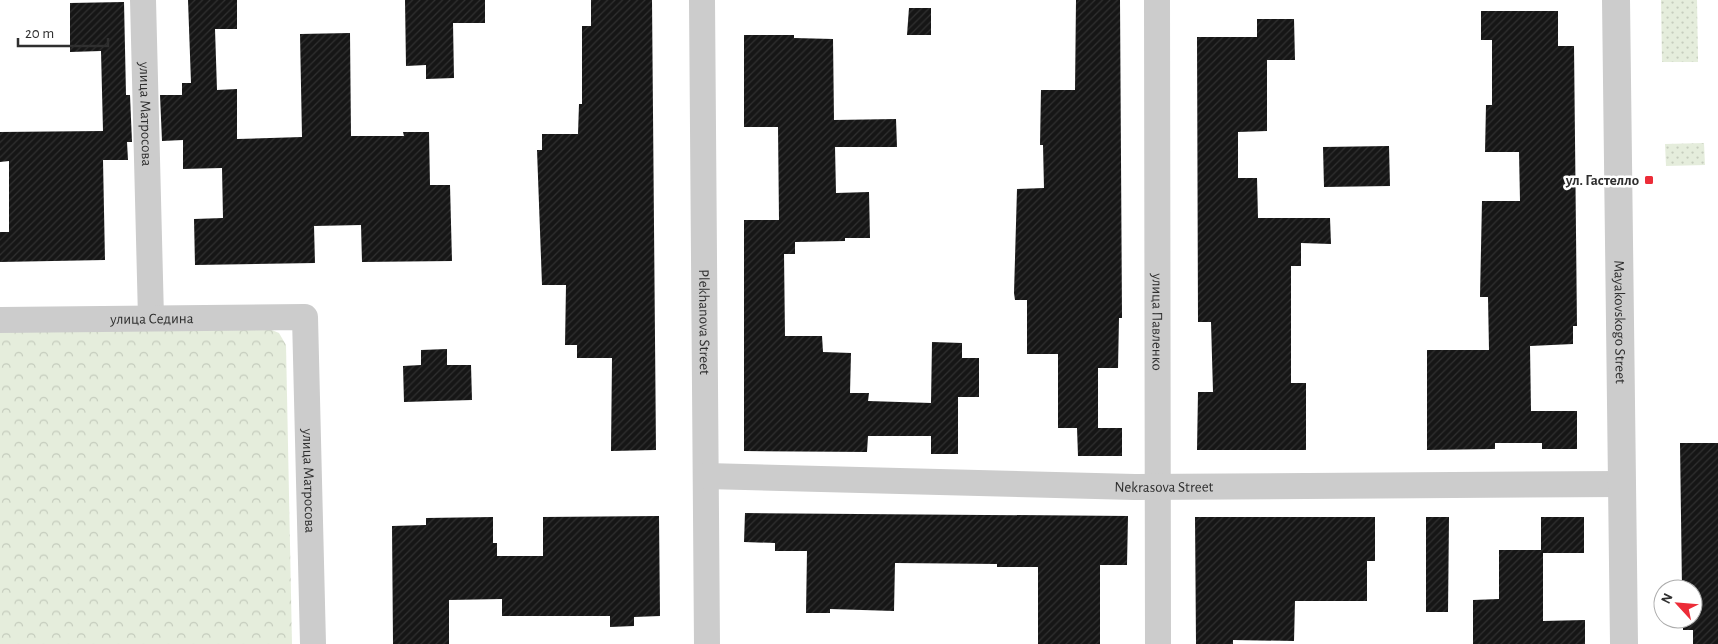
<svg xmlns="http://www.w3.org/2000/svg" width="1718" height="644" viewBox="0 0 1718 644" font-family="'Alegreya Sans',sans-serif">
  <defs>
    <pattern id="grass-dots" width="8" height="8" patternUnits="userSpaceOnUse" patternTransform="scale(1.25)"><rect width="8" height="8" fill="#e5eddc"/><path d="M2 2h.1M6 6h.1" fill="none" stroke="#c5ccbd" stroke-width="1.8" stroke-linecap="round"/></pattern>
    <pattern id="park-crowns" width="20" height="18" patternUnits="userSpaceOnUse" patternTransform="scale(1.25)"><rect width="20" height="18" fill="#e5eddc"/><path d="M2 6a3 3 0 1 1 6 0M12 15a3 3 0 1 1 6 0" fill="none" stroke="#c5ccbd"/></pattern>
    <pattern id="building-hatch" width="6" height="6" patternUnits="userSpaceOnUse" patternTransform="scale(1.25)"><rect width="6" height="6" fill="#161616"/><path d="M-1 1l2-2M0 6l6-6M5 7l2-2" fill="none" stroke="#303030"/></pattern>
  </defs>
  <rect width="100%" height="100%" fill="#fff"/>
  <g fill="url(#grass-dots)">
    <path d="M 1661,0 L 1697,0 L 1698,62 L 1662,62 Z"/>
    <path d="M 1704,143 L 1705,165 L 1666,166 L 1665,144 Z"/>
  </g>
  <path fill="url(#park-crowns)" d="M 267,328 L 279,333 L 286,345 L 292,644 L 0,644 L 0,332 Z"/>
  <g fill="url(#building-hatch)">
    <path d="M 188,0 L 237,0 L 237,29 L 215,29 L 217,90 L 237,89 L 237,139 L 302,137 L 300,34 L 350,33 L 351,136 L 404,136 L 403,132 L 429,132 L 430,185 L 450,185 L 452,261 L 362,262 L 361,225 L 314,226 L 315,263 L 195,265 L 194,219 L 223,218 L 222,168 L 183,169 L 183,140 L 162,141 L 160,95 L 182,95 L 182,83 L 191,83 Z"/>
    <path d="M 405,0 L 485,0 L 485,23 L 453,23 L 454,78 L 426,79 L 426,65 L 406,66 Z"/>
    <path d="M 591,0 L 652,0 L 656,450 L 611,451 L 612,358 L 577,358 L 577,345 L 565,345 L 566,285 L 542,285 L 537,150 L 542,150 L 542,134 L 578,134 L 579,104 L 582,104 L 582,26 L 591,26 Z"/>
    <path d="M 1076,0 L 1120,0 L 1122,318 L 1119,318 L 1118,368 L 1098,368 L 1098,428 L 1122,428 L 1122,456 L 1078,456 L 1077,428 L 1058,428 L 1058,354 L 1027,354 L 1027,300 L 1015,300 L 1014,293 L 1017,189 L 1044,188 L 1043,145 L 1040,145 L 1041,90 L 1075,90 Z"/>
    <path d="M 124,2 L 126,95 L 130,95 L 132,142 L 127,142 L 128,160 L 103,160 L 105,260 L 0,262 L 0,232 L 9,232 L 9,161 L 0,162 L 0,132 L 103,131 L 101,51 L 70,52 L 70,3 Z"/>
    <path d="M 909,8 L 931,8 L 931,35 L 907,35 Z"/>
    <path d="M 1481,11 L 1558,11 L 1558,46 L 1574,46 L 1577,326 L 1573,326 L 1573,344 L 1530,346 L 1531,411 L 1577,411 L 1577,449 L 1542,449 L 1542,443 L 1495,443 L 1495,449 L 1427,450 L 1427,350 L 1489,350 L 1488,297 L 1480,297 L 1482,201 L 1520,201 L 1519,152 L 1485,152 L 1486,105 L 1492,105 L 1492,40 L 1481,40 Z"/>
    <path d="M 1257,19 L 1294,19 L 1295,60 L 1267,60 L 1267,131 L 1238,132 L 1238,178 L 1257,178 L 1258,218 L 1330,218 L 1331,244 L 1301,243 L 1301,266 L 1291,266 L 1291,383 L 1306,383 L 1306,450 L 1197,450 L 1198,392 L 1213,392 L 1211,322 L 1198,322 L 1197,37 L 1257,37 Z"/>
    <path d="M 744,35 L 794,35 L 794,38 L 833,39 L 834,120 L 896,119 L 897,147 L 835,147 L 836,193 L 869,192 L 870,238 L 845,238 L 845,241 L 795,242 L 795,254 L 784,254 L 785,336 L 822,336 L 823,352 L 851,353 L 850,393 L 869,393 L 868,401 L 931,403 L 932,342 L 962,343 L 962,358 L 979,358 L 979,397 L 958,397 L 958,454 L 931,454 L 931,436 L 868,436 L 867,452 L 744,451 L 744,220 L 779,220 L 778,127 L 744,127 Z"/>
    <path d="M 1389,146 L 1390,186 L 1324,187 L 1323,147 Z"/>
    <path d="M 447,349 L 447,365 L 471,365 L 472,400 L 404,402 L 403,366 L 421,365 L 421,350 Z"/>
    <path d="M 1680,443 L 1718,443 L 1718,644 L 1693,644 L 1693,630 L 1683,630 L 1683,619 L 1693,619 L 1693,589 L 1682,589 Z"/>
    <path d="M 745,513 L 1128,516 L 1127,565 L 1100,565 L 1100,644 L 1038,644 L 1038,567 L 997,567 L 997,564 L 895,563 L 894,611 L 830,609 L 830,613 L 806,613 L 807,551 L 775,551 L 775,543 L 744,542 Z"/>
    <path d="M 659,516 L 660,616 L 634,617 L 634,626 L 610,627 L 610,616 L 502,616 L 502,599 L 449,600 L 449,644 L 393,644 L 392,526 L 426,525 L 426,518 L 493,517 L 493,543 L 497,543 L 497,556 L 543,556 L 543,517 Z"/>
    <path d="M 1195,517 L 1375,517 L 1375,561 L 1367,561 L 1367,601 L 1295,601 L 1294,641 L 1233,640 L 1233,644 L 1196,644 Z"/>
    <path d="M 1426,517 L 1449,517 L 1448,612 L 1426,612 Z"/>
    <path d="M 1541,517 L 1584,517 L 1584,553 L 1543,553 L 1543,621 L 1585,620 L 1585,644 L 1473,644 L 1473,600 L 1499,599 L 1499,550 L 1541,550 Z"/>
  </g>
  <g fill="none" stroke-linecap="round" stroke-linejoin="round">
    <g stroke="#ccc" stroke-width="26">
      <path id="s1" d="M 143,0 L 151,318"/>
      <path id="s2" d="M 702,0 L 707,644"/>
      <path id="s3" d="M 1157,0 L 1158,644"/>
      <path id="s4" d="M 0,320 L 305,317 L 313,644"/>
      <path id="s5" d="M 706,476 L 1135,487 L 1622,484"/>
    </g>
    <path stroke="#ccc" stroke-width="28" id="s6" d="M 1616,0 L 1624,644"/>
  </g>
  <rect fill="#ec2c38" stroke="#fff" stroke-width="2" x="1644" y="175" width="10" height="10" rx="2.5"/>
  <g text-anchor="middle" stroke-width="5" stroke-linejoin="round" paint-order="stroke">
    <g font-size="15" fill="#2f2f2f" stroke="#fff">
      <text dy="5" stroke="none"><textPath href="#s1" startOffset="114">улица Матросова</textPath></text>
      <text dy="5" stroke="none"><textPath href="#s4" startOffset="152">улица Седина</textPath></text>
      <text dy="5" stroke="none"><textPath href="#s2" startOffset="322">Plekhanova Street</textPath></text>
      <text dy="5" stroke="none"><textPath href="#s3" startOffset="322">улица Павленко</textPath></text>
      <text dy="5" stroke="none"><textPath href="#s6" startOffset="322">Mayakovskogo Street</textPath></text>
      <text dy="5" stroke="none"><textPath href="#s4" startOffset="469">улица Матросова</textPath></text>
      <text dy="5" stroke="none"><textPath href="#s5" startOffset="458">Nekrasova Street</textPath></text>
    </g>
    <g font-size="15" font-weight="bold" fill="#2f2f2f" stroke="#fff" text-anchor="end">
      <text x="1639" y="185">ул. Гастелло</text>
    </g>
  </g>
  <g transform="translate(1678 604) rotate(296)"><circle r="24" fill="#ffffff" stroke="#acacac"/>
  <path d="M0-4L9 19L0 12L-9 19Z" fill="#ec2c38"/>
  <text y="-8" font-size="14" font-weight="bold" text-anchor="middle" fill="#2f2f2f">N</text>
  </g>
  <path d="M18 38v8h90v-8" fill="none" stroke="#2f2f2f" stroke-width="2.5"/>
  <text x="25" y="38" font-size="15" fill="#2f2f2f" stroke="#ffffff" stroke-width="4" paint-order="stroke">20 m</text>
</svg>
